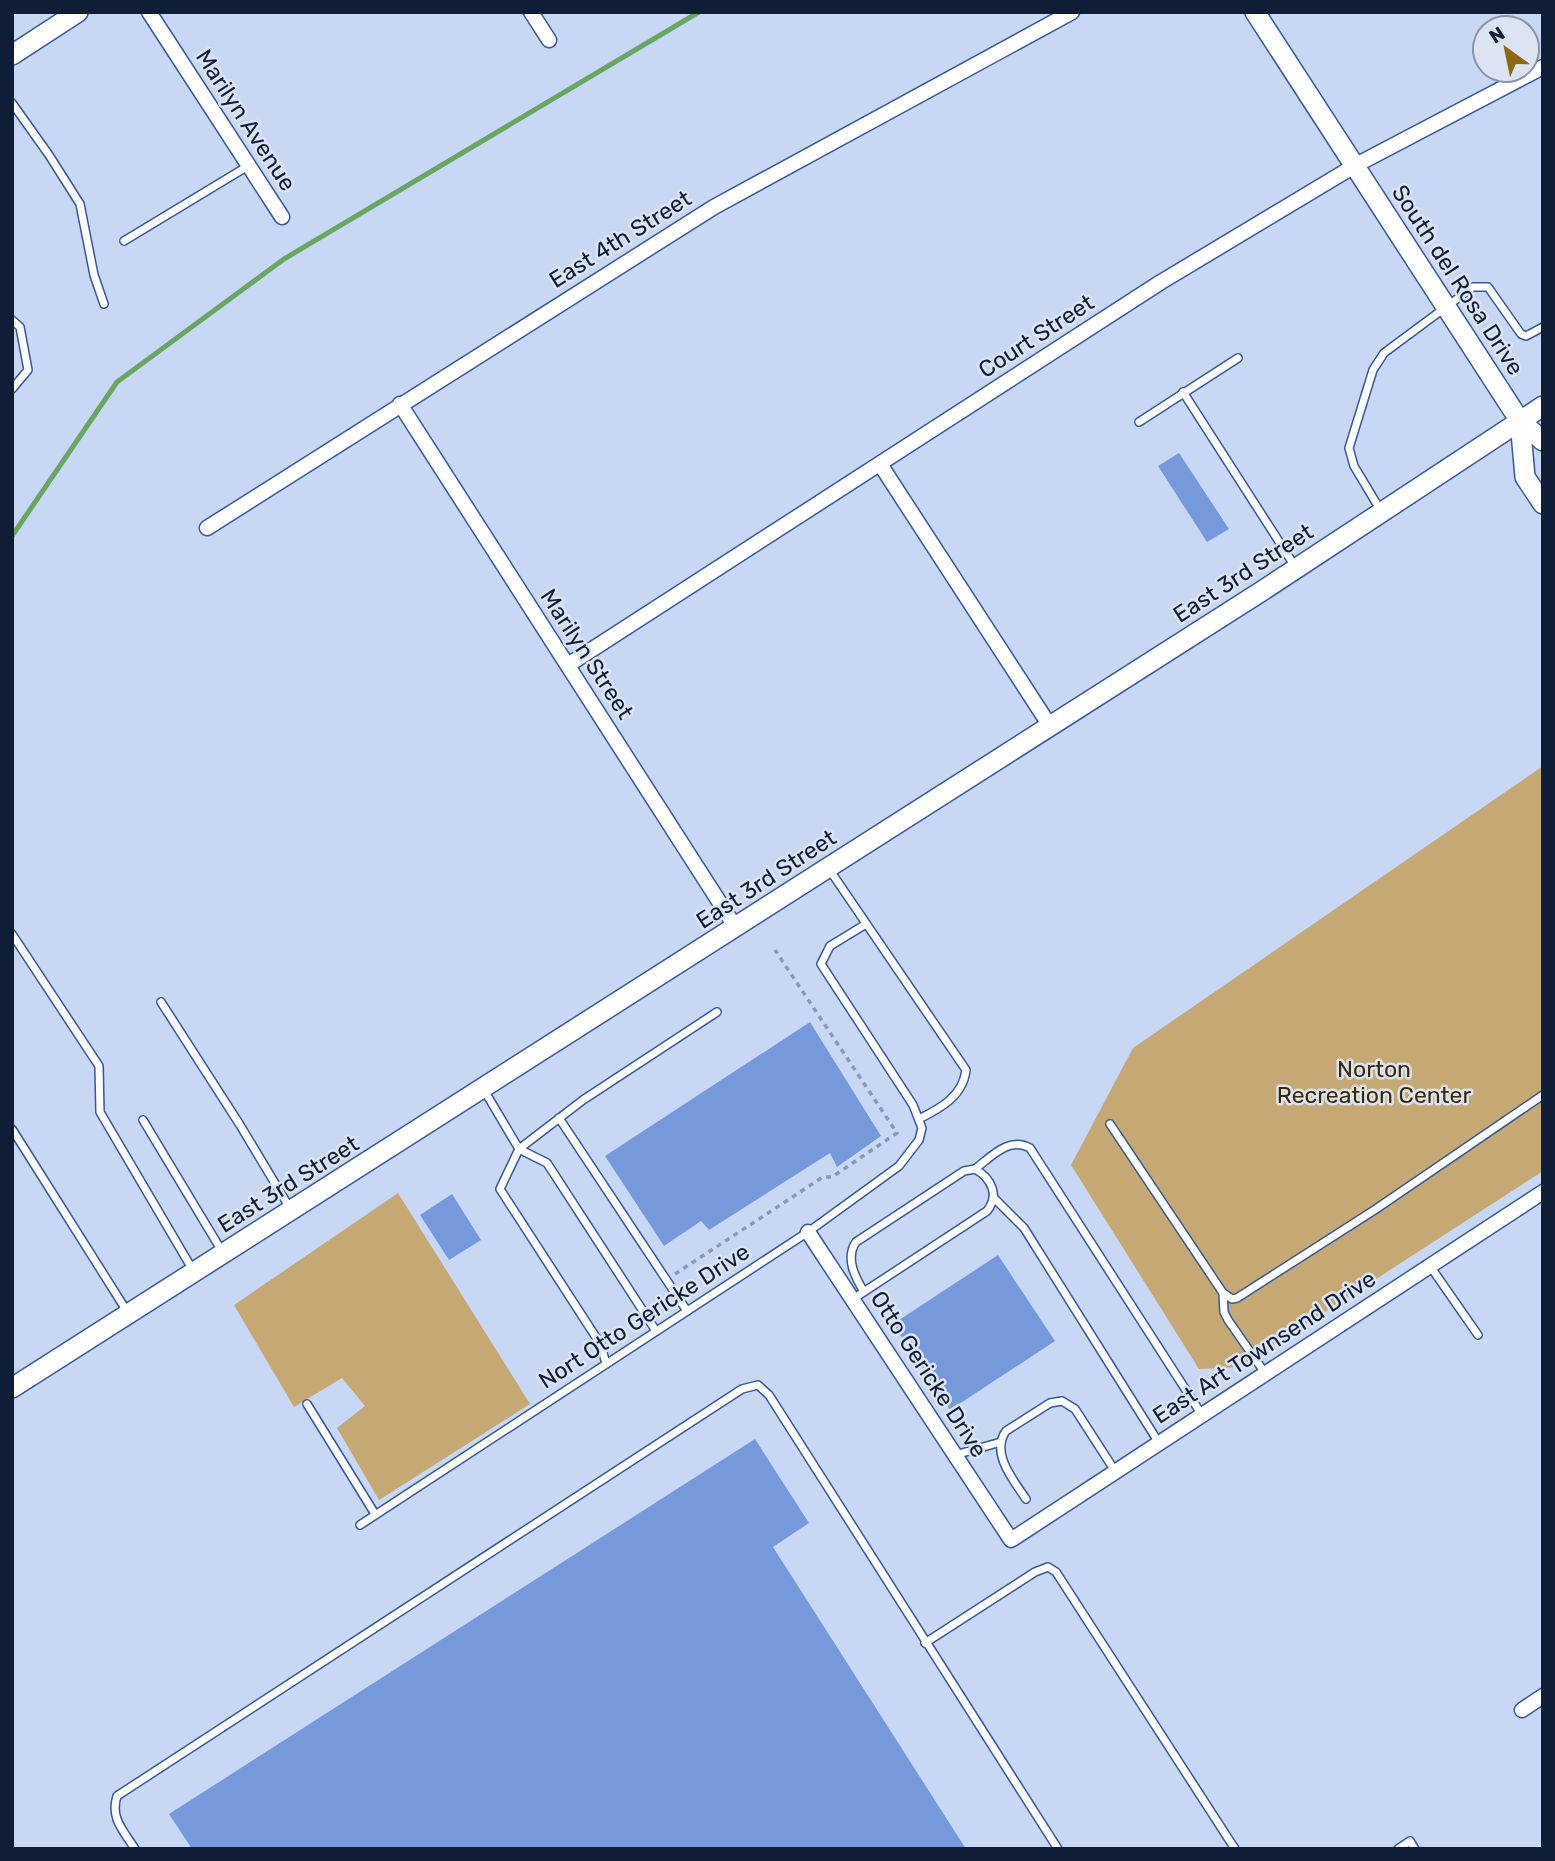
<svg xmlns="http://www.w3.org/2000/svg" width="1555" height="1861" viewBox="0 0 1555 1861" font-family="Rubik,sans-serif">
  <rect width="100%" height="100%" fill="#c8d8f4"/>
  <g fill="#c5a874">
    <path d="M 1543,766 L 1543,1171 L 1240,1367 L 1199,1369 L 1071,1165 L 1133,1048 Z"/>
    <path d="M 398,1193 L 530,1404 L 379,1500 L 337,1428 L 365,1406 L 342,1378 L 294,1407 L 234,1305 Z"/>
  </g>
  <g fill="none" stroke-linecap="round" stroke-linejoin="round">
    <path stroke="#69a563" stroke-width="5" d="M 12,536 L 117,382 L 284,259 L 699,12"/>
  </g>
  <g fill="#7599db">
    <path d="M 1179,453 L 1229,529 L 1207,542 L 1158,466 Z"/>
    <path d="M 810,1022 L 881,1136 L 837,1167 L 830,1153 L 709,1230 L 701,1221 L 664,1246 L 605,1156 Z"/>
    <path d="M 452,1194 L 481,1240 L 449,1260 L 420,1215 Z"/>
    <path d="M 998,1255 L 1055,1341 L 950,1410 L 893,1324 Z"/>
    <path d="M 755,1439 L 809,1523 L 773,1547 L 966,1849 L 192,1849 L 169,1814 Z"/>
  </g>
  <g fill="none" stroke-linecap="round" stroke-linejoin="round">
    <defs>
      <g id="lane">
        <path d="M 12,103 L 49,155 L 80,204 L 94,275 L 104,304"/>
        <path d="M 124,241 L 248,166"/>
        <path d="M 12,320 L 20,327 L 28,370 L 12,389"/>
        <path d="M 1183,392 L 1296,568"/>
        <path d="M 1139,422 L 1238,358"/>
        <path d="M 1381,511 L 1354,466 L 1349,448 L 1373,370 L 1384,353 L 1473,287 L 1488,287 L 1521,334 L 1526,336 L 1543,327"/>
        <path d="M 829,869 L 966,1070 C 963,1096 941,1108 919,1119"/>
        <path d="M 12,934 L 99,1066 L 100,1112 L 194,1272"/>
        <path d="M 161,1002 L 240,1125 L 291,1210"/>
        <path d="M 484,1090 L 519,1149 L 500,1189 L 601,1345 L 606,1364"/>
        <path d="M 559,1118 L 687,1311"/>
        <path d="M 143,1120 L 223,1253"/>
        <path d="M 1110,1124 L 1223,1293 L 1232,1299 L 1237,1298 L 1376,1209 L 1543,1095"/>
        <path d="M 12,1129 L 128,1313"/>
        <path d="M 975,1169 C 991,1157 1009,1136 1030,1148 L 1202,1415"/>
        <path d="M 994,1198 L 1024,1228 L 1159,1443"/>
        <path d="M 1430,1266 L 1478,1335"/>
        <path d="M 1223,1293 L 1224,1312 L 1228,1320 L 1265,1373"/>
        <path d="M 853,1299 L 987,1211 C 1000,1195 991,1178 975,1169 L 964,1171 L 856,1242 C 845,1258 855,1277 864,1292"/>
        <path d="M 656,1331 L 547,1163 L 519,1149 L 583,1100 L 717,1012"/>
        <path d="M 307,1404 L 375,1514"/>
        <path d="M 955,1455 L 1001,1442"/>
        <path d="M 1026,1499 C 1014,1481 990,1453 1006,1431 L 1050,1403 L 1062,1401 L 1075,1409 L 1115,1471"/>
        <path d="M 360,1525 L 808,1232 L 899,1166 L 919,1140 L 922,1128 L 913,1105 L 821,964 L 830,946 L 866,924"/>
        <path d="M 925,1643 L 1035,1572 L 1048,1567 L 1056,1572 L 1235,1849"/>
        <path d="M 135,1849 C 123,1830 110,1818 117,1796 L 742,1389 L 758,1385 L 769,1395 L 1058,1849"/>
        <path d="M 1398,1849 L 1410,1841 L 1415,1849"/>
      </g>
      <g id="street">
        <path d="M 149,12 L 282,217"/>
        <path d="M 531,12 L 549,40"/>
        <path d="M 400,404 L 736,928"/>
        <path d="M 880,464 L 1050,726"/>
        <path d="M 207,528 L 714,207 L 1072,12"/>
        <path d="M 568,665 L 1161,282 L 1356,165 L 1543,67"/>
        <path d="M 808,1232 L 1011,1540 L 1543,1192"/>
        <path d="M 1522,1710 L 1543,1696"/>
      </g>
      <g id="secondary">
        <path d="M 1255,12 L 1520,421 L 1543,441"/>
        <path d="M 12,55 L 78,12"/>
        <path d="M 1520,421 L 1525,477 L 1543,504"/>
        <path d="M 12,1388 L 1262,591 L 1543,406"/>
      </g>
    </defs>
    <use href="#lane" stroke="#385895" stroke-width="10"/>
    <use href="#street" stroke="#385895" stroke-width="17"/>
    <use href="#secondary" stroke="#385895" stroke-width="22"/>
    <path stroke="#8a99b4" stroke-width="3.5" stroke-dasharray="5 5" stroke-linecap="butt" d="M 675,1274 L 823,1177 L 832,1177 L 897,1133 L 775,950"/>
    <use href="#lane" stroke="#fff" stroke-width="7"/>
    <use href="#street" stroke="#fff" stroke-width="14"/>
    <use href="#secondary" stroke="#fff" stroke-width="19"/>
  </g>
  <g text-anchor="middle" stroke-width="5" stroke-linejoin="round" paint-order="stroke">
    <g font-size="23" fill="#101d37" stroke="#dce4f3">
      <text transform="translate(246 120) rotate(57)" y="8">Marilyn Avenue</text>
      <text transform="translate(620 239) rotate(-32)" y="8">East 4th Street</text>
      <text transform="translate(1458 280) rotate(57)" y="8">South del Rosa Drive</text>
      <text transform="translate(1036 336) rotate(-33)" y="8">Court Street</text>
      <text transform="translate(1243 573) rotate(-33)" y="8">East 3rd Street</text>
      <text transform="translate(587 654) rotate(57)" y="8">Marilyn Street</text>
      <text transform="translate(766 879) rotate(-33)" y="8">East 3rd Street</text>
      <text transform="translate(288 1184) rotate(-32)" y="8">East 3rd Street</text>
      <text transform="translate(644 1316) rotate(-33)" y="8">Nort Otto Gericke Drive</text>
      <text transform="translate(1264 1347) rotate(-33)" y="8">East Art Townsend Drive</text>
      <text transform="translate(929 1374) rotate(57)" y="8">Otto Gericke Drive</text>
    </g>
    <g font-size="23" fill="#3a2903" stroke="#dce4f3">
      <text x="1374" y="1077">Norton<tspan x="1374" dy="26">Recreation Center</tspan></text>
    </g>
  </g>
  <rect width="1555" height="1861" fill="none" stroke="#101d37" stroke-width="28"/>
  <g transform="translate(1506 49) rotate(327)"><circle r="33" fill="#dce4f3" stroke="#8a94a8" stroke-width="2"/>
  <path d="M0-5L12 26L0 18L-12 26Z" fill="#8f690e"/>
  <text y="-10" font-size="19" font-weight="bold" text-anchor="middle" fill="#101d37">N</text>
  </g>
</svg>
